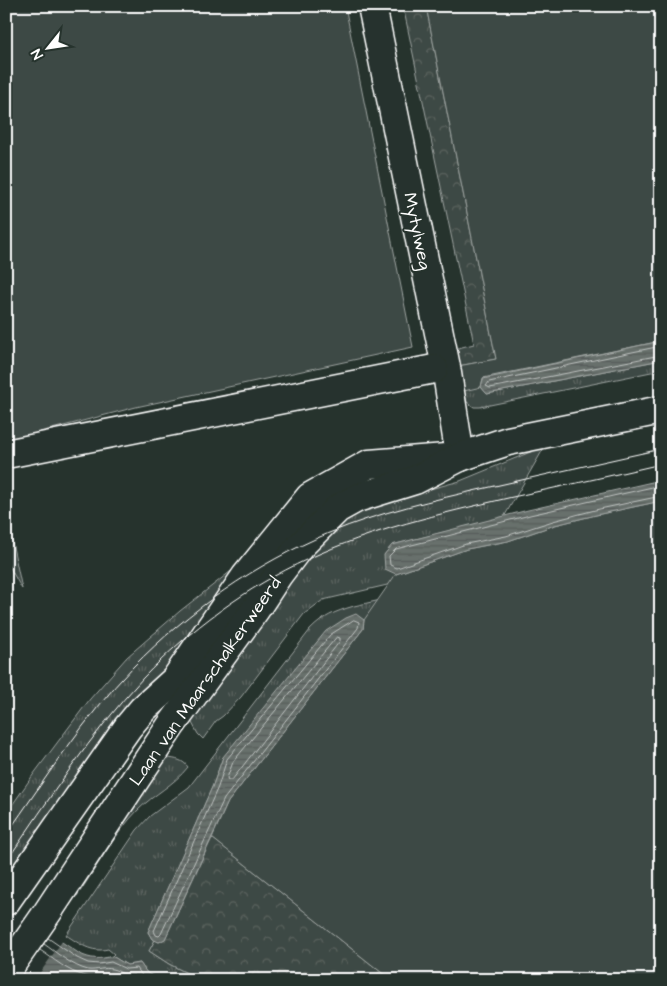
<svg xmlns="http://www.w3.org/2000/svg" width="667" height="986" viewBox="0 0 667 986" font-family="'Architects Daughter',sans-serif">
  <defs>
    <pattern id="grass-tufts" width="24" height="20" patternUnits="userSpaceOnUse" patternTransform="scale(1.25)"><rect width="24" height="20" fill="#3e4944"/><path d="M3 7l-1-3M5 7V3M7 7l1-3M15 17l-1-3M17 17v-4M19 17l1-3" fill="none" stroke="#5b6460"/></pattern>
    <pattern id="forest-crowns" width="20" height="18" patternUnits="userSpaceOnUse" patternTransform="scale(1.25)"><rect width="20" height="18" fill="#3e4944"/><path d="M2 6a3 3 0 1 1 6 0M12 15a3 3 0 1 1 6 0" fill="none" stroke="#5b6460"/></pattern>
    <pattern id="water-rules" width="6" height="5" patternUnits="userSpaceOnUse" patternTransform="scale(1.25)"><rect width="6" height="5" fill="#67706c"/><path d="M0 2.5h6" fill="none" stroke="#575a59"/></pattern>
  </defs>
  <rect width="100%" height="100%" fill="#26332d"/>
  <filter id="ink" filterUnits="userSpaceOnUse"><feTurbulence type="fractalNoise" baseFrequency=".02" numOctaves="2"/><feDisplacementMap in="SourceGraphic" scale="10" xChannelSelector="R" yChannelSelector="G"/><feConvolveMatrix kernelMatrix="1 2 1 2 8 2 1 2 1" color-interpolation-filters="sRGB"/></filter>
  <g filter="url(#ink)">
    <g fill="url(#grass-tufts)" stroke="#9ea4a2">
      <path d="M 661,341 L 483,378 L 481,387 L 487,394 L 661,360 L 661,370 L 480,407 L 474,407 L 467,402 L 458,366 L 496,359 Z"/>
      <path d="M 545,446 L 504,517 L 392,545 L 384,555 L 661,501 L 580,540 L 323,600 L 304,614 L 241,697 L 223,716 L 216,721 L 203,739 L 198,734 L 191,721 L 285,576 L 331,530 L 351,516 L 382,502 L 460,481 Z"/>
      <path d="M 580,555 L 391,980 L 228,802 L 223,757 L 213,785 L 148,932 L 152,939 L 155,940 L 149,951 L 169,964 L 201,980 L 160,980 L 147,973 L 140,963 L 127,965 L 112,956 L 114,954 L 108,949 C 91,953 80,944 66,935 L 137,830 L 150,816 L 189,787 L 310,630 C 324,616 334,612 354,606 Z"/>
      <path d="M 249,557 L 245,569 L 21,855 L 6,877 L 6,814 L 33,775 L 90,699 L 127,657 L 180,611 Z"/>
      <path d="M 168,758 C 176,759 183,760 188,767 C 174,785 154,794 138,810 C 116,832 95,870 77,896 L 69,891 L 160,759 Z"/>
    </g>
    <g fill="url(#forest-crowns)" stroke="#9ea4a2">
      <path d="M 403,6 L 426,6 L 496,359 L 458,366 L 454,349 L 474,344 Z"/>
      <path d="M 6,514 L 22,589 L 6,561 Z"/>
      <path d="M 212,838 L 391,980 L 201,980 L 169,964 L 149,951 L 155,940 L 159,942 L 165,939 Z"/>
    </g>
    <g fill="#3e4944" stroke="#9ea4a2">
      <path d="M 6,6 L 345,6 L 413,347 L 136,407 L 6,441 Z"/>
      <path d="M 426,6 L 661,6 L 661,341 L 483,378 L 481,387 L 464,391 L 458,366 L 496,359 Z"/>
      <path d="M 661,501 L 661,980 L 391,980 L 212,838 L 228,802 L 363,629 L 364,620 L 396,574 L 467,549 L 508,541 L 555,525 L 596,515 Z"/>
    </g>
    <g fill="url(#water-rules)" stroke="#a4a9a7">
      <path d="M 661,341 L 661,360 L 487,394 L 481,387 L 483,379 Z"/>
      <path d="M 661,480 L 661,501 L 596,515 L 555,525 L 508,541 L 467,549 L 396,574 L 385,569 L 384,555 L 392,545 L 528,510 Z"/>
      <path d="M 356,614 L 364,620 L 363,629 L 228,802 L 165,939 L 159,942 L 152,939 L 148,932 L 213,785 L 223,757 L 326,631 L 346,618 Z"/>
      <path d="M 6,905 L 80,954 C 91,959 99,960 112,956 L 127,965 L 140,963 L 147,973 L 160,980 L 39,980 L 36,977 Z"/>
    </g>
    <g fill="#26332d">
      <path d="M 6,902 L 45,928 L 6,959 Z"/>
      <path d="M 50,931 L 63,940 L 35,980 L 22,971 Z"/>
    </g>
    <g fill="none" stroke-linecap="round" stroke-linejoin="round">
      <g stroke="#c2c6c4" stroke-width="1">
        <path d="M 661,346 L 489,382 L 486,386 L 490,388 L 661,355"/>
        <path d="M 661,485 L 530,515 L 396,549 L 389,556 L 390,565 L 397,568 L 466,544 L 506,536 L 553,521 L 595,510 L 661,496"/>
        <path d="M 354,620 L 359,622 L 358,628 L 224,799 L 161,934 L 159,936 L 156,935 L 154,931 L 218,787 L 227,759 L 330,635 Z"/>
        <path d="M 337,637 L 340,638 L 340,641 L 232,780 L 228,780 L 227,778 L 233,762 Z"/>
        <path d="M 48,938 L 77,958 L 88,963 L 99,964 L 111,962 L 126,969 L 137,968 L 143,977 L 148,980"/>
        <path d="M 44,944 C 57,953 72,966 88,970 C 96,971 105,967 112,969 C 121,971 122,976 134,975 L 137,980"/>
        <path d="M 40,950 C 54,959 68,972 85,976 C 95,979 106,975 116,980"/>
      </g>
      <defs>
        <g id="minor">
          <path d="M 372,6 L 446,367 L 460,457"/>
          <path d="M 6,454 L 434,369"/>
        </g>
        <g id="major">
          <path d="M 6,901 L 128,727 L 143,709 L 175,680 L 246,576 L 310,497 L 369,464 L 446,458"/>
          <path d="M 6,972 L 47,913 L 170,727 L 255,610 L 278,575 L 300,546 L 337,509 L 357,498 L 415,480 L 460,457 L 508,441 L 661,410"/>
        </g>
      </defs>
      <use href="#minor" stroke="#fff" stroke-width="31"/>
      <use href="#major" stroke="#fff" stroke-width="31"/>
      <use href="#minor" stroke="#26332d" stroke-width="28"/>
      <use href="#major" stroke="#26332d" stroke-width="28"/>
      <g stroke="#fff" stroke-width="1">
        <path d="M 6,835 C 46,778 84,718 133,667 C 189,610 255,564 329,533 C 380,512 433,500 486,488 C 544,475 602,462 661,449"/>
        <path d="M 6,862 C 49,799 91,734 143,678 C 190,629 247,587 308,559 C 372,529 440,514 508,498 C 559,487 610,476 661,464"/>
      </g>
    </g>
  </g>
  <g text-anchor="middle" stroke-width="4" stroke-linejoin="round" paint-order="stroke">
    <g font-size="18" fill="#fff" stroke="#26332d">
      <text transform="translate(418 231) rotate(78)" y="6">Mytylweg</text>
      <text transform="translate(205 681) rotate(-55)" y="6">Laan van Maarschalkerweerd</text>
    </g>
  </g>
  <rect width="667" height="986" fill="none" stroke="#26332d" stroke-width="25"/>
  <rect x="12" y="12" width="642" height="961" fill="none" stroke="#fff" stroke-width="2" filter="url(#ink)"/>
  <g transform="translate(48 48) rotate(240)" stroke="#26332d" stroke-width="4" paint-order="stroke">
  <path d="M0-4L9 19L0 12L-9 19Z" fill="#ffffff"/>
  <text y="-8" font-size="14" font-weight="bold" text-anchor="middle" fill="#ffffff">N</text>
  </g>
</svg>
